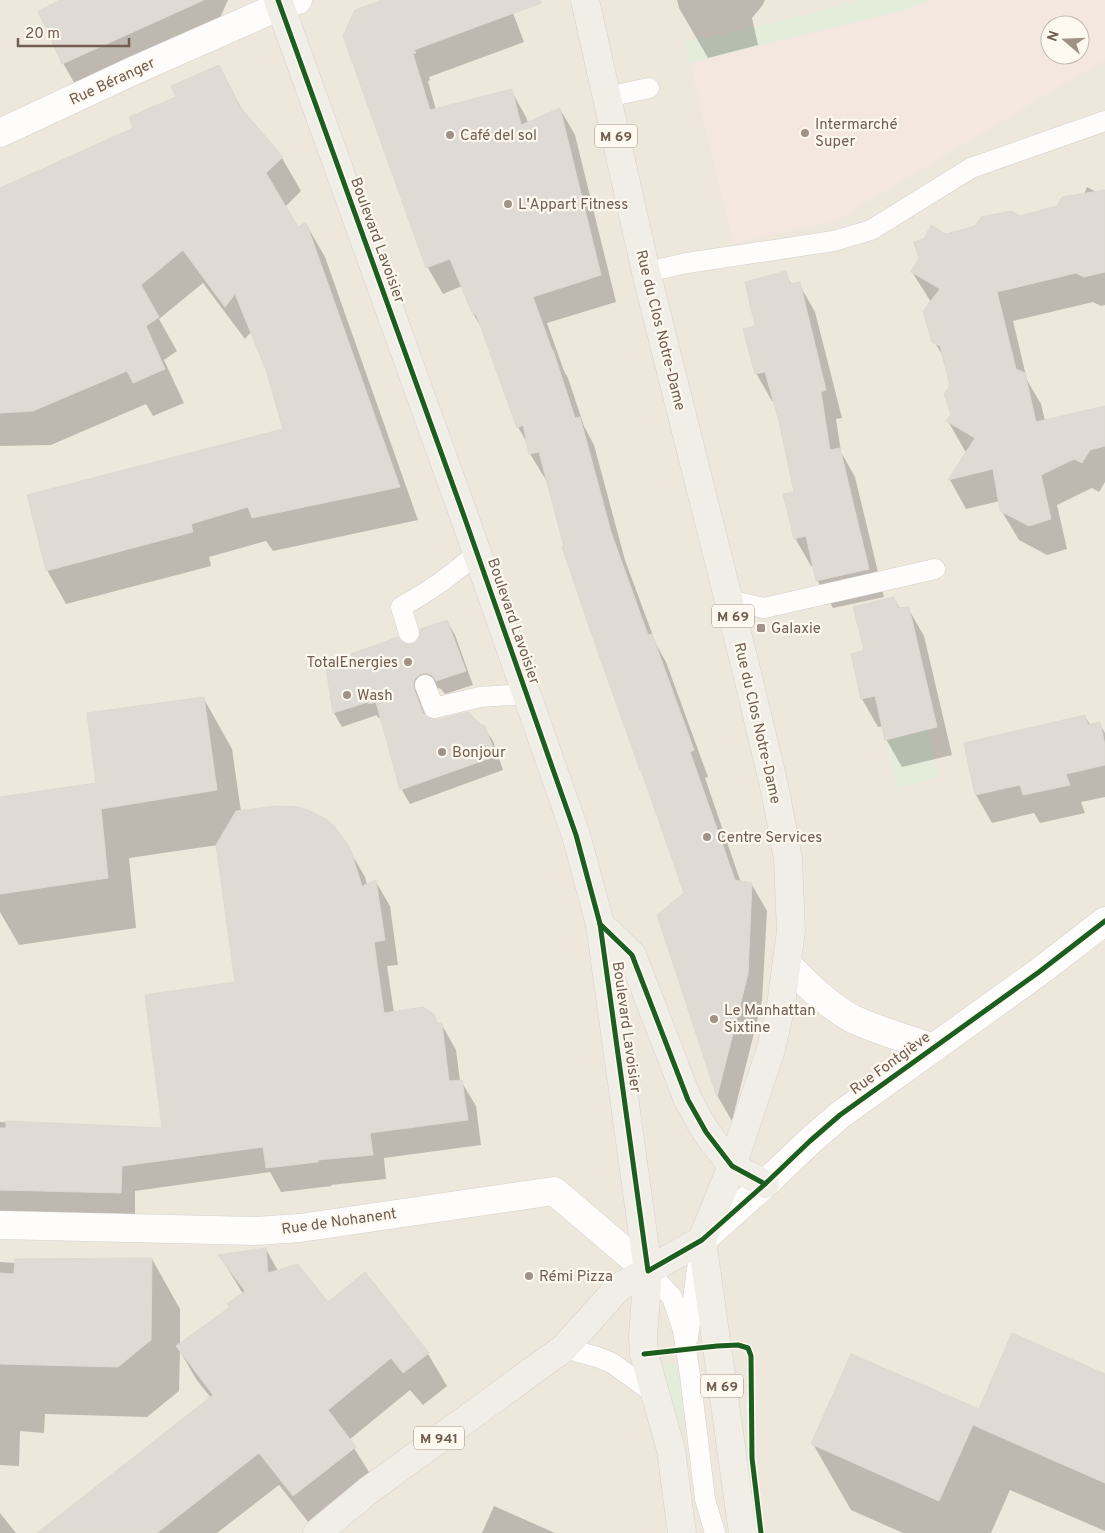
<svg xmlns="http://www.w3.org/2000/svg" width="1105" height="1533" viewBox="0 0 1105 1533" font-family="Overpass,sans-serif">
  <rect width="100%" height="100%" fill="#f6f4ee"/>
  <path fill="#eee7dc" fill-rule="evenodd" d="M 0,0 L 1105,0 L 1105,1533 L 0,1533 ZM 1050,25 L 1080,25 L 1080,55 L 1050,55 Z"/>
  <path fill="#f3e7e0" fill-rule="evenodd" d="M 929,0 L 1105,0 L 1105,60 L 835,221 L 733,244 L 690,63 L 908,9 ZM 1050,25 L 1080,25 L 1080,55 L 1050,55 Z"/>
  <g fill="#e3edda">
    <path d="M 856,0 L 929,0 L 908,9 L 690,63 L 685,42 L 807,15 Z"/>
    <path d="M 927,729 L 939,777 L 898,788 L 885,740 Z"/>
    <path d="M 675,1364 L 678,1370 L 685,1435 L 663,1383 L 659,1365 Z"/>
  </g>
  <g fill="#0003">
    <path d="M 63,0 L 228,0 L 218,22 L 76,86 L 63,63 Z"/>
    <path d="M 386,0 L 508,0 L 524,42 L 429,77 L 430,80 L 428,81 L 436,110 L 511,90 L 526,117 L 528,123 L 560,109 L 575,135 L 616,302 L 547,323 L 564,371 L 568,378 L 584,426 L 594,445 L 625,560 L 656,644 L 666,662 L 708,777 L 705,778 L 741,883 L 752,885 L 767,911 L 762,1001 L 732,1121 L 718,1097 L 659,915 L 685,894 L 565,548 L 548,480 L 546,480 L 530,454 L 529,446 L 518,427 L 484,332 L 474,315 L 462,286 L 443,294 L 428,268 L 345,37 Z"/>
    <path d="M 677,0 L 765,0 L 762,6 L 752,18 L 758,45 L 708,58 L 679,8 Z"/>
    <path d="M 219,66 L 245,115 L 282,158 L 301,191 L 285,207 L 298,229 L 306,224 L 325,257 L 418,520 L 273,551 L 266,541 L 209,557 L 211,566 L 66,604 L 47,570 L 284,430 L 267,370 L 252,331 L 245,339 L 203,283 L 159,319 L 177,351 L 164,360 L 184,403 L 153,416 L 146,404 L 51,445 L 0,446 L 0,189 L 134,129 Z"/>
    <path d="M 1087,187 L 1105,197 L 1105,305 L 1101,306 L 1093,302 L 1013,321 L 1027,380 L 1041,404 L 1045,421 L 1105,407 L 1105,482 L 1099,492 L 1092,488 L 1057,505 L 1067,549 L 1047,555 L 1019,540 L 1001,510 L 1000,501 L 966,509 L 950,480 L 967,452 L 965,451 L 948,421 L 953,414 L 951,386 L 945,360 L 934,341 L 931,302 L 912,272 L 946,235 L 1058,207 L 1084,195 Z"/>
    <path d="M 785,273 L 792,285 L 799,284 L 815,312 L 842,418 L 836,419 L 841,452 L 855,477 L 884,597 L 833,608 L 817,580 L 814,566 L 811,566 L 795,538 L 796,493 L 774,401 L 772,401 L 756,373 L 756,327 Z"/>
    <path d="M 894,598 L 900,609 L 908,608 L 924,636 L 952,755 L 902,767 L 886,739 L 883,726 L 878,727 L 862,699 L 852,655 L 866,651 Z"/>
    <path d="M 447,621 L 455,635 L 473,685 L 445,694 L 441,689 L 435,687 L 421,698 L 421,704 L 427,719 L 430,721 L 478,724 L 484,727 L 493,741 L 503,770 L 410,804 L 402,790 L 381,717 L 378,718 L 377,715 L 342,727 L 334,713 L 327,668 L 356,663 L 400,643 L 406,646 L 413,645 Z"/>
    <path d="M 204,699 L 232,749 L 241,812 L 340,834 L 365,877 L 367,885 L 376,882 L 390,906 L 398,965 L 387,966 L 394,1013 L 433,1015 L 439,1025 L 442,1025 L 456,1050 L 460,1081 L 461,1081 L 476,1106 L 481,1145 L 384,1158 L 386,1179 L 331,1185 L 332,1186 L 281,1192 L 270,1172 L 135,1191 L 135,1217 L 0,1214 L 0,1122 L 164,1129 L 236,983 L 218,845 L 129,858 L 136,928 L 19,945 L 0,912 L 0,798 L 97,784 Z"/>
    <path d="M 1085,716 L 1090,725 L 1099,723 L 1105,733 L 1105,797 L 1081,802 L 1085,813 L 1040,823 L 1034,813 L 992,823 L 976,795 Z"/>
    <path d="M 266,1249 L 278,1271 L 328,1303 L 365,1274 L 428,1354 L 447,1386 L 423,1405 L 410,1390 L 349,1440 L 374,1480 L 313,1528 L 279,1485 L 217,1533 L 39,1533 L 211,1398 L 196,1379 L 180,1351 L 179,1391 L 147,1417 L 45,1414 L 44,1433 L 20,1431 L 19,1466 L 0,1465 L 0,1262 L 16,1263 L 152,1259 L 180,1309 L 180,1345 L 231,1308 L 243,1294 L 220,1256 Z"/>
    <path d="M 1105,1375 L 1105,1531 L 1010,1490 L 991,1533 L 903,1533 L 851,1510 L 813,1444 L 980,1411 Z"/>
    <path d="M 494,1506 L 555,1533 L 482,1533 Z"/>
    <path d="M 0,1513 L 16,1533 L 0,1533 Z"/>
  </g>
  <g fill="#e0dad4" stroke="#ded8d1">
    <path d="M 60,0 L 204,0 L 62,64 L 38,11 Z"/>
    <path d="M 382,0 L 540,0 L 541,3 L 414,50 L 416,53 L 413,54 L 430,110 L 512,89 L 521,125 L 560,108 L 601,275 L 533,297 L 552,350 L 553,350 L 575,418 L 580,417 L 611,532 L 648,635 L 652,634 L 694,750 L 690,752 L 735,880 L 752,883 L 748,974 L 717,1097 L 657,915 L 684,893 L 641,770 L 640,770 L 592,635 L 562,547 L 564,547 L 539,452 L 529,454 L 523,425 L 517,428 L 476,314 L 473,315 L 450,259 L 426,268 L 343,36 L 355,10 Z"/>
    <path d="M 219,65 L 240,107 L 283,157 L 266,173 L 298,227 L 306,222 L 400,487 L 252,518 L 248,507 L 191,524 L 193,532 L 46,571 L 27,495 L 283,429 L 266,370 L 235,294 L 225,307 L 183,250 L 141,285 L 159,317 L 146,326 L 165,369 L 133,383 L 127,371 L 33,411 L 0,413 L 0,188 L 133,128 L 129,117 L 176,97 L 171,86 Z"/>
    <path d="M 1105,190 L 1105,272 L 1084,277 L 1076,273 L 997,292 L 1016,369 L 1025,373 L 1036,422 L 1105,406 L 1105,446 L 1090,450 L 1082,463 L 1074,459 L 1041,475 L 1051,519 L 1029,526 L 1000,511 L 993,469 L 948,480 L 975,438 L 946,421 L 951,414 L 944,394 L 950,386 L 940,346 L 932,342 L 923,311 L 940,289 L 911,272 L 919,258 L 914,242 L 924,239 L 931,225 L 946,234 L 975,226 L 981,217 L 1011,211 L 1020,216 L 1057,206 L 1062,197 Z"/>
    <path d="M 786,271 L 790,284 L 800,282 L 826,390 L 821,392 L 830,450 L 840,448 L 869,569 L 816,581 L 806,536 L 794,539 L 783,494 L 794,492 L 779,421 L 765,372 L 755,374 L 743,329 L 755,326 L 745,282 Z"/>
    <path d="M 894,597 L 898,608 L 909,607 L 937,727 L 885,740 L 875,696 L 861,699 L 851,654 L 864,650 L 853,607 Z"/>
    <path d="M 447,620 L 466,671 L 436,681 L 432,675 L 426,673 L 421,674 L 415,678 L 413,684 L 414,689 L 423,713 L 427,717 L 431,719 L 437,720 L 468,712 L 479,723 L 485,726 L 496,756 L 400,790 L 376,702 L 369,704 L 368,702 L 333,713 L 326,667 L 354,662 L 351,654 L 398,637 L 401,642 L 406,644 L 413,644 L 418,641 L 420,636 L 420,629 Z"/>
    <path d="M 204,697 L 217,790 L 101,809 L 108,878 L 0,894 L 0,797 L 96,783 L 87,713 Z"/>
    <path d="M 1085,715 L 1088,725 L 1100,722 L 1105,745 L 1105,765 L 1066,774 L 1070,785 L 1023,795 L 1020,785 L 975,795 L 964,743 Z"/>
    <path d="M 277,806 L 298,807 L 308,810 L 326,819 L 334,826 L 346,842 L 351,851 L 362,886 L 376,880 L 385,940 L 374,942 L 384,1013 L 423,1007 L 434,1014 L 437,1023 L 442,1024 L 449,1081 L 462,1080 L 468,1120 L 370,1133 L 373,1155 L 318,1160 L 318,1162 L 266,1168 L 263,1147 L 122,1166 L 121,1193 L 0,1190 L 0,1128 L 6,1128 L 6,1121 L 162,1128 L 145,995 L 235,982 L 216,845 L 236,811 Z"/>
    <path d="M 266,1248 L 268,1273 L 298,1264 L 328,1302 L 365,1272 L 429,1353 L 403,1373 L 391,1358 L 328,1410 L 356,1447 L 293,1496 L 259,1453 L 157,1533 L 37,1533 L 213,1395 L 176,1346 L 230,1307 L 227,1304 L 245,1291 L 218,1255 Z"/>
    <path d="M 152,1258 L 151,1340 L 118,1367 L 0,1364 L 0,1273 L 14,1274 L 15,1259 Z"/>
    <path d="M 1012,1333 L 1105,1374 L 1105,1483 L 973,1425 L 939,1501 L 811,1444 L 851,1354 L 979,1409 Z"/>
  </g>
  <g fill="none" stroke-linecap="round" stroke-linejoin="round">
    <defs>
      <g id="service">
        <path d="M 607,97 L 649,88"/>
        <path d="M 646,272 L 687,263 L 834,241 L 871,230 L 971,168 L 1105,121"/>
        <path d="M 728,600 L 764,608 L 935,569"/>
        <path d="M 409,633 L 401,607 C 430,591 453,575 477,553"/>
        <path d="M 425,685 L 434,708 L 480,697 L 527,694"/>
        <path d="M 648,1271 L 672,1297 L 683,1330 L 690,1375 L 705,1499 L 715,1533"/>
        <path d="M 688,1338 L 698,1262"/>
        <path d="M 564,1348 L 597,1357 L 612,1363 L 655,1394"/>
      </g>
      <g id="minor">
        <path d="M 0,133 L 135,70 L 280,6 L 298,0"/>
        <path d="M 0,1225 L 255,1231 L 300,1228 L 554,1191 L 648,1271"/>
      </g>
      <g id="secondary">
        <path d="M 787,964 C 807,984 828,1006 853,1019 C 879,1031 907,1039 934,1048"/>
        <path d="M 702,1240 L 765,1184 L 810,1141 L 840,1115 L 1039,972 L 1105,921"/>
      </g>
      <g id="primary">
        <path d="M 278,0 L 464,516 L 576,835 L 600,924 L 648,1271 L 643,1336 L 644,1354 L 671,1450 L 682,1533"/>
        <path d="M 585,0 L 646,272 L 747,673 L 775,790 L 788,859 L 791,931 L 781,1005 L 771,1049 L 732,1166 L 702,1240"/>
        <path d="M 600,924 L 632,955 L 688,1100 L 706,1132 L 732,1166 L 765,1184"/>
        <path d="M 702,1240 L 743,1533"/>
        <path d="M 317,1533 L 369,1490 L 564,1348 L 619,1287 L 702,1240"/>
      </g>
    </defs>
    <use href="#service" stroke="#d6d1cc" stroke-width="21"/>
    <use href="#minor" stroke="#d6d1cc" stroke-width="29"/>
    <use href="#secondary" stroke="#d6d1cc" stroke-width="29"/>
    <use href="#primary" stroke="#d7d1cc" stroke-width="29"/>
    <use href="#service" stroke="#fefdfc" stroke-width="20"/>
    <use href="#minor" stroke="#fefdfc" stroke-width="28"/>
    <use href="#secondary" stroke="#fefdfc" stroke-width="28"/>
    <use href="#primary" stroke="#f1eee7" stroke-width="28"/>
    <defs>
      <g id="cycleway">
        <path d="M 278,0 L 464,516 L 576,835 L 600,924 L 648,1271 L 702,1240 L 765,1184 L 810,1141 L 840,1115 L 1039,972 L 1105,921"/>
        <path d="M 600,924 L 632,955 L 688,1100 L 706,1132 L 732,1166 L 765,1184"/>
        <path d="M 644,1354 L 717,1346 L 738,1345 L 748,1348 L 751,1356 L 752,1458 L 761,1533"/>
      </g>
    </defs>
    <use href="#cycleway" stroke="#fdf9f0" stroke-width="8"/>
    <use href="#cycleway" stroke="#1b5e20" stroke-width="5"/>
  </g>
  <g fill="#a09287" stroke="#fdf9f0" stroke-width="2">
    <circle cx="805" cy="133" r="5"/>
    <circle cx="450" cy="135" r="5"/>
    <circle cx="508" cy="204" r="5"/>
    <rect x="756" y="623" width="10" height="10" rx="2.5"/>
    <circle cx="408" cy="662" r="5"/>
    <circle cx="347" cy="695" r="5"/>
    <circle cx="442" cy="752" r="5"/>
    <circle cx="707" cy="837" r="5"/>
    <circle cx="714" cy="1019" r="5"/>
    <circle cx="529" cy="1276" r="5"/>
  </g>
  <g text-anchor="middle" stroke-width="4.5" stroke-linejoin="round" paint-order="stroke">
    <g fill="#fdf9f0" stroke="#9c8c80" stroke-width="1">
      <rect x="595" y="124.5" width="42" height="23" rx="4"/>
      <rect x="712" y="604.5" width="42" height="23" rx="4"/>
      <rect x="701" y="1374.5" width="42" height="23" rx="4"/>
      <rect x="414" y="1426.5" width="50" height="23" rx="4"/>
    </g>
    <g font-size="14" font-weight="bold" fill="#725d50">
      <text x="616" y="141">M 69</text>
      <text x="733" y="621">M 69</text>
      <text x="722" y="1391">M 69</text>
      <text x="439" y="1443">M 941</text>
    </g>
    <g font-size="15" fill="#725d50" stroke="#fdf9f0">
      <text transform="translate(112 81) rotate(-25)" y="5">Rue Béranger</text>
      <text transform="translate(378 240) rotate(70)" y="5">Boulevard Lavoisier</text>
      <text transform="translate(661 330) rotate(76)" y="5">Rue du Clos Notre-Dame</text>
      <text transform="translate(514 621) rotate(71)" y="5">Boulevard Lavoisier</text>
      <text transform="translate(758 723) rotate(77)" y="5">Rue du Clos Notre-Dame</text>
      <text transform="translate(627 1027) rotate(82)" y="5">Boulevard Lavoisier</text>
      <text transform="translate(890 1063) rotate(-36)" y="5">Rue Fontgiève</text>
      <text transform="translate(339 1221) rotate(-8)" y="5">Rue de Nohanent</text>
    </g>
    <g font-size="15" fill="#725d50" stroke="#fdf9f0" text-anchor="start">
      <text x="815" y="129">Intermarché<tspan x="815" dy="17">Super</tspan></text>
      <text x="460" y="140">Café del sol</text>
      <text x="518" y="209">L'Appart Fitness</text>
      <text x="771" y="633">Galaxie</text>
      <text x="398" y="667" text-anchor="end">TotalEnergies</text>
      <text x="357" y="700">Wash</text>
      <text x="452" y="757">Bonjour</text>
      <text x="717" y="842">Centre Services</text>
      <text x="724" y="1015">Le Manhattan<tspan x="724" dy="17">Sixtine</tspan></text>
      <text x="539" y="1281">Rémi Pizza</text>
    </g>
  </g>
  <g transform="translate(1065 40) rotate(289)"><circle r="24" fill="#fdf9f0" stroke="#c5bbb0"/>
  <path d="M0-4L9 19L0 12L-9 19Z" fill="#a09287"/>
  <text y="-8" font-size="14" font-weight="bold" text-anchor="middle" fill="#725d50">N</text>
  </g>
  <path d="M18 38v8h111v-8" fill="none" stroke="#725d50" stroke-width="2.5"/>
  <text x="25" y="38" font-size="15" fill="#725d50" stroke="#fdf9f0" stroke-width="4" paint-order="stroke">20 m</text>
</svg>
